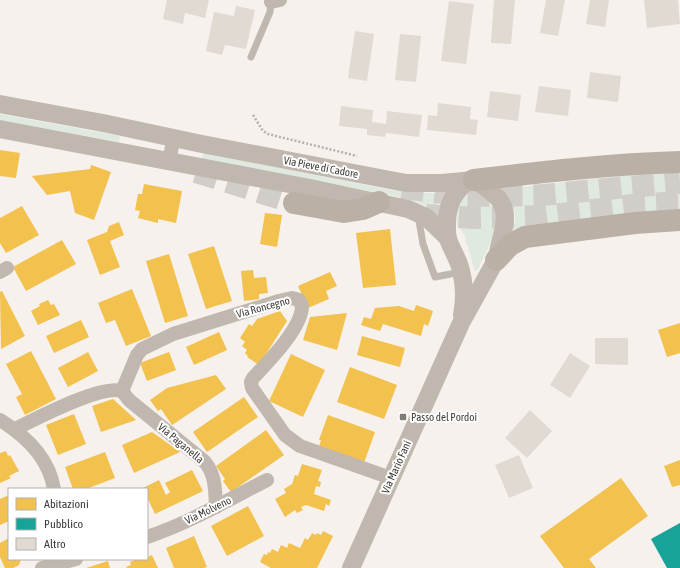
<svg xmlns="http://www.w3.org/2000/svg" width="680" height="568" viewBox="0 0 680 568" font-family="'Asap Condensed',sans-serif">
  <rect width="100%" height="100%" fill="#f6f1ec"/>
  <g fill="#dfe9df">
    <path d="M 0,114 L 120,136 L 119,142 L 0,120 Z"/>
    <path d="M 203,153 L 391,190 L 423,193 L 441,193 L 442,194 L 435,210 L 419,203 L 394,196 L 202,159 Z"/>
    <path d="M 680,169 L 680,214 L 512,232 C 519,213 513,205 504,189 Z"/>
    <path d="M 474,193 C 480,195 485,198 489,203 C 506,223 486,250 478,269 L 475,271 L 474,269 L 468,247 L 465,241 C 467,233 459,231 457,224 C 454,212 460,194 474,193 Z"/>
  </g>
  <g fill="#f2c14e">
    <path d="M 0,150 L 20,153 L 16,178 L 0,176 Z"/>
    <path d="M 91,165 L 111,172 L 94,220 L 75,213 L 70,191 L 47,195 L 32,176 L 90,169 Z"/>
    <path d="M 144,184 L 182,191 L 176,223 L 158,219 L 158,223 L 138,218 L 140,211 L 135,210 L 138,194 L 142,194 Z"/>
    <path d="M 22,206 L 39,235 L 6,253 L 0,243 L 0,218 Z"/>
    <path d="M 265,213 L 282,215 L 277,247 L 260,244 Z"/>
    <path d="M 119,222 L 124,235 L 110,241 L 120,267 L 100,275 L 87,240 L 107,232 L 109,226 Z"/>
    <path d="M 390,229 L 396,285 L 363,288 L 356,233 Z"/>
    <path d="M 62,240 L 76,264 L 26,291 L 13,267 Z"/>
    <path d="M 214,246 L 232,301 L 206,309 L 188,254 Z"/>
    <path d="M 169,254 L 188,316 L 165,323 L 146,261 Z"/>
    <path d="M 253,270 L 254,278 L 266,277 L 268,293 L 259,294 L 259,299 L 244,301 L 241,271 Z"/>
    <path d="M 330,272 L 337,286 L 326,291 L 329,299 L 308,308 L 298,286 Z"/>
    <path d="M 132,289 L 151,336 L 126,346 L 115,320 L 106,323 L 98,303 Z"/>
    <path d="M 2,291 L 25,336 L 1,349 L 0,292 Z"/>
    <path d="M 48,300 L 51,305 L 54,304 L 60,315 L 38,325 L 31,311 L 40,306 L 39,304 Z"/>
    <path d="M 416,305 L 433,311 L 428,326 L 424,324 L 421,336 L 383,324 L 380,331 L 361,325 L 364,317 L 371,319 L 375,308 L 399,306 L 414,311 Z"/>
    <path d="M 280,311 L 287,321 L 259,365 L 247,357 L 248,356 L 245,353 L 247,350 L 242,346 L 245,342 L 240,338 L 249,324 L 252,326 L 257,319 Z"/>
    <path d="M 347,313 L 337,350 L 303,340 L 310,317 Z"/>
    <path d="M 81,320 L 89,337 L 54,353 L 46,336 Z"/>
    <path d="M 680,323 L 680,353 L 667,357 L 658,330 Z"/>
    <path d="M 219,332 L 227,350 L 194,365 L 186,347 Z"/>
    <path d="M 362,336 L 405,348 L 400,367 L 357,355 Z"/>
    <path d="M 31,351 L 56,399 L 25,415 L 16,397 L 22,394 L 6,364 Z"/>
    <path d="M 88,352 L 98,371 L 68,387 L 58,368 Z"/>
    <path d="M 169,352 L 176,370 L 147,381 L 140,363 Z"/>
    <path d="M 291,354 L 325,370 L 303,417 L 269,401 Z"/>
    <path d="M 350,367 L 397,385 L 384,419 L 337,402 Z"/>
    <path d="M 216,375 L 226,389 L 172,425 L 161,409 L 158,411 L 150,400 L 167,388 Z"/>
    <path d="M 244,397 L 258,417 L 207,452 L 193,432 Z"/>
    <path d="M 113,399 L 136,420 L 101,432 L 92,406 Z"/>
    <path d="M 74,414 L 86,444 L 58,455 L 46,425 Z"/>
    <path d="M 328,415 L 375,432 L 364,463 L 318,449 L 321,440 L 319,440 Z"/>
    <path d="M 266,430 L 284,455 L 231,492 L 223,481 L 225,479 L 216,466 Z"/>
    <path d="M 152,432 L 180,452 L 134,473 L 122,445 Z"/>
    <path d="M 6,451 L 8,456 L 10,455 L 19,471 L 9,476 L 11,478 L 0,483 L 0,453 Z"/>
    <path d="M 105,452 L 115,478 L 86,489 L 73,489 L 65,467 Z"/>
    <path d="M 680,460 L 680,485 L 672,487 L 664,466 Z"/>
    <path d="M 302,464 L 322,470 L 318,481 L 321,482 L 320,487 L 316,486 L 314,494 L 331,500 L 329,506 L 326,504 L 324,511 L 306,505 L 301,507 L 303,510 L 297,513 L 295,510 L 285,517 L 275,499 L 286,493 L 284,489 L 292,484 L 295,475 L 298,476 Z"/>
    <path d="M 192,470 L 203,491 L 155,514 L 147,497 L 147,489 L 141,489 L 159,480 L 166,495 L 170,492 L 165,483 Z"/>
    <path d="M 621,478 L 648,516 L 589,559 L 596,568 L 564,568 L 540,536 Z"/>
    <path d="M 9,495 L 9,521 L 0,525 L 0,499 Z"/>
    <path d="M 248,506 L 264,536 L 227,556 L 211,526 Z"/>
    <path d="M 323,531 L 333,536 L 317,568 L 271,568 L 260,562 L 264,554 L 267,555 L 268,552 L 270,553 L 272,549 L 278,552 L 281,545 L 287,548 L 289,543 L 300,548 L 305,538 L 308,540 L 312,533 L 316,535 L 317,533 L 321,535 Z"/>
    <path d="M 194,536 L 207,567 L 204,568 L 174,568 L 166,548 Z"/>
    <path d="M 9,538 L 9,559 L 21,559 L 19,565 L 13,568 L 5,568 L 0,557 L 0,543 Z"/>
    <path d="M 152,555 L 158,568 L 127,568 L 126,567 L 131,565 L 130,562 L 137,559 L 147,559 L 147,557 Z"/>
    <path d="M 108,561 L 110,568 L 86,568 Z"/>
  </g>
  <path fill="#17a398" d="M 680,523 L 680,568 L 667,568 L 651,539 Z"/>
  <g fill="#e0dad3">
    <path d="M 167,0 L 209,0 L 205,18 L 185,13 L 183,24 L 163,19 Z"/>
    <path d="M 494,0 L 515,0 L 511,44 L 491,43 Z"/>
    <path d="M 546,0 L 565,0 L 558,36 L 540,33 Z"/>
    <path d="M 590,0 L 609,0 L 605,27 L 586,24 Z"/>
    <path d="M 644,0 L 678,0 L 680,24 L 647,28 Z"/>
    <path d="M 449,1 L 474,4 L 466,64 L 441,61 Z"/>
    <path d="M 236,6 L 255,10 L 246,49 L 225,45 L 222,55 L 206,51 L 214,12 L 234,16 Z"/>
    <path d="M 355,31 L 374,34 L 367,81 L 348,78 Z"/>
    <path d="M 400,34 L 421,36 L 416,82 L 395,80 Z"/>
    <path d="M 590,72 L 621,76 L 618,102 L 587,98 Z"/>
    <path d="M 539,86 L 571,90 L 568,116 L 535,112 Z"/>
    <path d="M 490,91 L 521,95 L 518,121 L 487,117 Z"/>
    <path d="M 438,103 L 471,107 L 470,119 L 478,120 L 476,135 L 427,130 L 428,115 L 437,116 Z"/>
    <path d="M 341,106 L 373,110 L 372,122 L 386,124 L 387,111 L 422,115 L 419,137 L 386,133 L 385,137 L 367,135 L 367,129 L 339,126 Z"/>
    <path d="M 595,338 L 628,338 L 628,365 L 595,364 Z"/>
    <path d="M 570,353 L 590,366 L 570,398 L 550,385 Z"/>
    <path d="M 530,410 L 552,431 L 527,458 L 505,438 Z"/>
    <path d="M 519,455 L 533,488 L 509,498 L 495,465 Z"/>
  </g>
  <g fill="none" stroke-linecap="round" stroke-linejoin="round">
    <g stroke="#d1cdc8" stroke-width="22" stroke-dasharray="22 11" stroke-linecap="butt">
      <path d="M 196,172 L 294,203"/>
      <path d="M 402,188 L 467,196 L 543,195 L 628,187 L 680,183"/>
      <path d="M 426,215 L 473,218 L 544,216 L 633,205 L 680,202"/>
    </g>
    <path stroke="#b6b0aa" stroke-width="2.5" stroke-dasharray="2 2" stroke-linecap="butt" d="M 253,115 L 263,131 L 268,134 L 357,156"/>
    <g stroke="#c0b8af" stroke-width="7">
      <path d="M 251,57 L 270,12 L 271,2 L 269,0"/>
      <path d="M 418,215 L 423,244 L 435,277 L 461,272"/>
    </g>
    <g stroke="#c0b8af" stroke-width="14">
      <path d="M 271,2 L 280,0"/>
      <path d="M 169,161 L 174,137"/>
      <path d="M 0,272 L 7,268"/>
      <path d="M 122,391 L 129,400 L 205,462 C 216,476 215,490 216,507"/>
      <path d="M 0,420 C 26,436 49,458 54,489"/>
      <path d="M 15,429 C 36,419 101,384 122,391 L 137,355 L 142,349 L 173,334 L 279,301 L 292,298 L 299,300 L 302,306 C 302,328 268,362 253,378 L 251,382 L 252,388 L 285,435 L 300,446 L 391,478"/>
      <path d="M 147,537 C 189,523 228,500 267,480"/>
      <path d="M 42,568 L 76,559"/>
    </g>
    <g stroke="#c0b8af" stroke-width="18">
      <path d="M 0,104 L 103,123 L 202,144 L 406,183 L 442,183 L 474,180 L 485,187 L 498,198 L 503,206 L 505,216 L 504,227 L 496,260 L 461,323 L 351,568"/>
      <path d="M 0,129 L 310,188 L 408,209 L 426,217 L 448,238"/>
      <path d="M 462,315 C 465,299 465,284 460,267 C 457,257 451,248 448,239 C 447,235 447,230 447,227 C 446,207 453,191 470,180"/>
    </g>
    <g stroke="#bab0a6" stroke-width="22">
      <path d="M 474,180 C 542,172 611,164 680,162"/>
      <path d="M 294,203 L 344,212 L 363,209 L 379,202"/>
      <path d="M 496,260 L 510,245 L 525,237 L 635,223 L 680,220"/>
    </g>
  </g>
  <rect fill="#7f7b77" stroke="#fff" stroke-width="1.5" x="399" y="413" width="8" height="8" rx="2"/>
  <g text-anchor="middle" stroke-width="4" stroke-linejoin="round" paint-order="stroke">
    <g font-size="11" fill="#3f3b38" stroke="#fff">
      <text transform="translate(321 167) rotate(11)" y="4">Via Pieve di Cadore</text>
      <text transform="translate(263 307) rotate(-15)" y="4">Via Roncegno</text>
      <text transform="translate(181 443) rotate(40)" y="4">Via Paganella</text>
      <text transform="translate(396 467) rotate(-66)" y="4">Via Mario Fani</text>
      <text transform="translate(208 510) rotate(-26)" y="4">Via Molveno</text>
    </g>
    <g font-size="11" fill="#3f3b38" stroke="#fff" text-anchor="start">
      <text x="411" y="421">Passo del Pordoi</text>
    </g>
  </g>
  <rect x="8" y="488" width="140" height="72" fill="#ffffff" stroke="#b2b1af"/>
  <rect x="16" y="498" width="20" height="12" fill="#f2c14e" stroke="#b2b1af"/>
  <text x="44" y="508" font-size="12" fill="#3f3b38">Abitazioni</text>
  <rect x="16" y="518" width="20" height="12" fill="#17a398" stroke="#b2b1af"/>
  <text x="44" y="528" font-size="12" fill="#3f3b38">Pubblico</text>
  <rect x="16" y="538" width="20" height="12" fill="#e0dad3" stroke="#b2b1af"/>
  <text x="44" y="548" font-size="12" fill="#3f3b38">Altro</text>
</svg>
